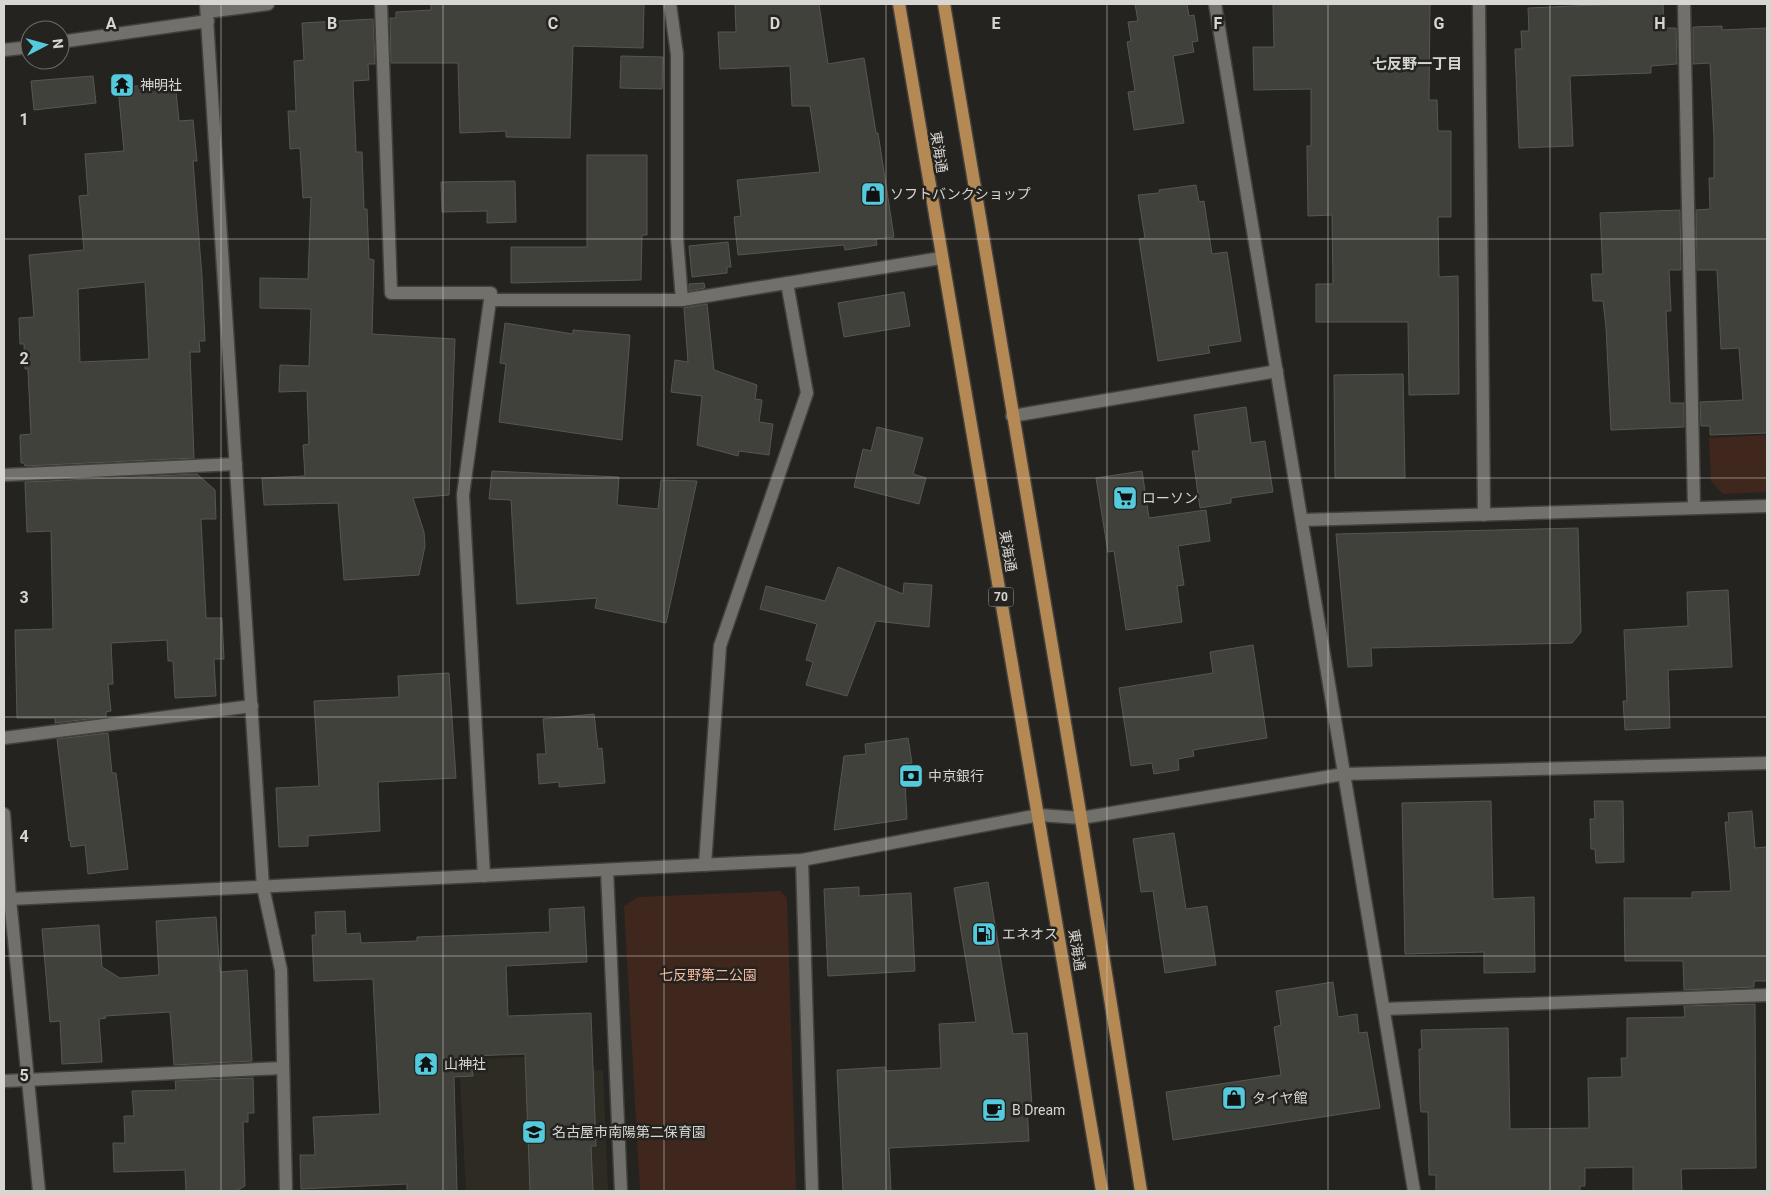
<svg xmlns="http://www.w3.org/2000/svg" width="1771" height="1195" viewBox="0 0 1771 1195" font-family="Roboto,'Noto Sans JP',sans-serif">
  <rect width="100%" height="100%" fill="#25231f"/>
  <path fill="#2e2b22" d="M 540,1056 L 542,1073 L 603,1070 L 608,1191 L 466,1191 L 459,1060 Z"/>
  <g fill="#40271d">
    <path d="M 1767,435 L 1767,492 L 1723,494 L 1711,481 L 1709,438 Z"/>
    <path d="M 780,891 L 787,898 L 796,1191 L 640,1191 L 624,906 L 638,897 Z"/>
  </g>
  <g fill="#41413c" stroke="#565751" fill-rule="evenodd">
    <path d="M 431,4 L 644,4 L 643,48 L 573,46 L 570,138 L 506,137 L 506,131 L 460,133 L 458,63 L 391,63 L 390,18 L 396,18 L 396,12 L 431,10 Z"/>
    <path d="M 735,4 L 819,4 L 828,64 L 864,58 L 876,133 L 878,133 L 894,237 L 876,239 L 877,245 L 845,250 L 844,245 L 738,255 L 734,217 L 741,216 L 737,180 L 820,172 L 810,106 L 792,106 L 790,66 L 720,69 L 718,32 L 736,32 Z"/>
    <path d="M 1135,4 L 1187,4 L 1189,16 L 1194,15 L 1198,41 L 1192,42 L 1194,52 L 1173,56 L 1184,123 L 1134,130 L 1128,92 L 1135,91 L 1127,42 L 1131,41 L 1128,22 L 1138,21 Z"/>
    <path d="M 1273,4 L 1430,4 L 1429,100 L 1437,100 L 1438,131 L 1451,131 L 1451,217 L 1438,217 L 1439,277 L 1458,276 L 1459,394 L 1409,395 L 1408,322 L 1316,322 L 1316,284 L 1333,284 L 1332,215 L 1308,216 L 1307,146 L 1311,146 L 1311,89 L 1254,90 L 1253,47 L 1274,47 Z"/>
    <path d="M 1619,4 L 1663,4 L 1664,28 L 1676,28 L 1677,64 L 1651,66 L 1651,73 L 1570,76 L 1573,146 L 1519,148 L 1515,49 L 1522,49 L 1521,31 L 1529,31 L 1528,8 Z"/>
    <path d="M 373,19 L 375,64 L 368,64 L 369,80 L 353,81 L 356,152 L 362,152 L 364,209 L 367,209 L 369,259 L 374,260 L 372,334 L 455,339 L 449,495 L 413,498 L 424,532 L 425,546 L 419,575 L 344,580 L 338,503 L 264,505 L 262,478 L 305,476 L 303,445 L 309,444 L 307,391 L 279,392 L 280,365 L 309,366 L 311,309 L 260,308 L 260,278 L 308,279 L 311,197 L 303,198 L 300,148 L 290,149 L 288,111 L 296,111 L 294,61 L 304,60 L 302,23 Z"/>
    <path d="M 1722,26 L 1722,30 L 1767,28 L 1767,433 L 1710,435 L 1710,426 L 1701,426 L 1700,402 L 1743,400 L 1739,348 L 1721,349 L 1717,270 L 1697,270 L 1696,210 L 1710,209 L 1709,178 L 1714,178 L 1714,138 L 1710,63 L 1693,64 L 1693,27 Z"/>
    <path d="M 621,56 L 663,57 L 662,89 L 620,88 Z"/>
    <path d="M 93,76 L 96,103 L 34,110 L 31,81 Z"/>
    <path d="M 175,82 L 179,121 L 193,120 L 197,161 L 193,161 L 202,277 L 205,341 L 199,341 L 200,352 L 190,352 L 194,458 L 25,466 L 24,463 L 21,463 L 20,435 L 31,434 L 28,369 L 25,369 L 24,344 L 20,344 L 19,318 L 34,317 L 29,255 L 84,250 L 79,196 L 88,195 L 85,154 L 124,151 L 118,88 ZM 145,282 L 149,359 L 80,362 L 78,289 Z"/>
    <path d="M 587,155 L 647,155 L 647,235 L 642,235 L 641,280 L 511,283 L 511,247 L 587,247 Z"/>
    <path d="M 515,181 L 516,222 L 487,223 L 487,211 L 442,212 L 441,182 Z"/>
    <path d="M 1196,185 L 1199,202 L 1204,201 L 1212,254 L 1227,252 L 1241,341 L 1208,346 L 1210,353 L 1158,361 L 1139,239 L 1145,238 L 1138,195 L 1159,193 L 1159,190 Z"/>
    <path d="M 1680,210 L 1681,270 L 1669,270 L 1671,311 L 1666,311 L 1670,403 L 1684,403 L 1684,427 L 1611,430 L 1606,327 L 1603,301 L 1593,301 L 1591,274 L 1603,274 L 1600,213 Z"/>
    <path d="M 728,242 L 731,267 L 727,267 L 727,273 L 692,277 L 689,246 Z"/>
    <path d="M 704,283 L 705,288 L 689,291 L 689,284 Z"/>
    <path d="M 904,292 L 910,326 L 844,337 L 838,303 Z"/>
    <path d="M 707,304 L 714,370 L 757,385 L 755,399 L 762,400 L 759,422 L 773,424 L 769,455 L 739,451 L 738,456 L 697,445 L 702,396 L 671,392 L 675,360 L 688,362 L 684,308 Z"/>
    <path d="M 505,323 L 573,334 L 573,330 L 630,335 L 622,440 L 499,422 L 506,364 L 500,363 Z"/>
    <path d="M 1403,374 L 1405,478 L 1335,478 L 1334,375 Z"/>
    <path d="M 1246,407 L 1251,443 L 1265,441 L 1273,492 L 1231,498 L 1231,503 L 1200,508 L 1192,451 L 1199,451 L 1194,415 Z"/>
    <path d="M 877,427 L 923,438 L 913,474 L 926,478 L 919,504 L 854,487 L 863,449 L 871,451 Z"/>
    <path d="M 492,471 L 619,477 L 617,505 L 658,509 L 661,480 L 697,481 L 666,623 L 595,608 L 597,598 L 517,604 L 511,500 L 489,499 Z"/>
    <path d="M 1142,471 L 1149,518 L 1206,510 L 1210,541 L 1178,546 L 1184,585 L 1177,586 L 1182,622 L 1126,630 L 1114,551 L 1108,552 L 1096,478 Z"/>
    <path d="M 197,474 L 215,490 L 216,519 L 201,519 L 206,618 L 222,618 L 224,659 L 214,659 L 216,696 L 175,698 L 173,661 L 168,661 L 167,640 L 111,643 L 113,684 L 108,684 L 111,711 L 106,712 L 106,717 L 55,723 L 55,718 L 17,718 L 15,630 L 53,629 L 51,531 L 27,532 L 25,482 Z"/>
    <path d="M 1578,528 L 1581,632 L 1572,643 L 1371,648 L 1372,666 L 1348,667 L 1336,534 Z"/>
    <path d="M 838,567 L 903,594 L 904,583 L 932,585 L 929,627 L 876,621 L 847,696 L 806,685 L 813,662 L 806,660 L 817,624 L 760,609 L 766,586 L 825,601 Z"/>
    <path d="M 1728,590 L 1732,667 L 1668,670 L 1670,728 L 1625,730 L 1623,701 L 1627,701 L 1624,630 L 1688,626 L 1687,592 Z"/>
    <path d="M 1253,645 L 1267,738 L 1193,750 L 1194,756 L 1178,759 L 1179,770 L 1154,774 L 1152,763 L 1131,766 L 1119,688 L 1213,673 L 1210,652 Z"/>
    <path d="M 449,673 L 456,778 L 378,782 L 380,831 L 308,836 L 308,846 L 279,847 L 276,788 L 319,786 L 314,701 L 399,697 L 398,676 Z"/>
    <path d="M 594,714 L 598,749 L 602,748 L 605,783 L 559,787 L 559,782 L 539,784 L 537,754 L 546,754 L 543,719 Z"/>
    <path d="M 108,733 L 112,773 L 116,773 L 128,869 L 88,874 L 85,845 L 71,847 L 70,840 L 69,841 L 57,739 Z"/>
    <path d="M 908,738 L 912,763 L 904,764 L 907,819 L 834,830 L 844,756 L 866,754 L 865,744 Z"/>
    <path d="M 1491,801 L 1493,899 L 1534,897 L 1535,972 L 1484,973 L 1484,952 L 1405,954 L 1402,803 Z"/>
    <path d="M 1594,801 L 1623,801 L 1624,862 L 1596,863 L 1595,849 L 1591,849 L 1590,819 L 1595,819 Z"/>
    <path d="M 1752,811 L 1755,848 L 1767,847 L 1767,981 L 1754,981 L 1754,987 L 1684,990 L 1683,961 L 1625,961 L 1624,898 L 1692,898 L 1692,892 L 1731,891 L 1725,822 L 1729,822 L 1728,813 Z"/>
    <path d="M 1174,833 L 1186,909 L 1207,906 L 1216,965 L 1165,973 L 1153,891 L 1141,892 L 1133,839 Z"/>
    <path d="M 988,882 L 1013,1034 L 1027,1033 L 1032,1106 L 1027,1106 L 1029,1141 L 889,1148 L 891,1191 L 843,1191 L 837,1070 L 885,1067 L 885,1071 L 941,1068 L 939,1024 L 976,1022 L 954,888 Z"/>
    <path d="M 859,887 L 859,896 L 911,893 L 915,971 L 828,976 L 824,889 Z"/>
    <path d="M 584,907 L 587,962 L 506,966 L 508,1016 L 591,1013 L 596,1146 L 591,1146 L 593,1191 L 530,1191 L 525,1054 L 472,1056 L 473,1076 L 454,1077 L 457,1191 L 407,1191 L 407,1184 L 301,1189 L 300,1155 L 315,1155 L 313,1117 L 380,1114 L 373,979 L 314,981 L 312,935 L 316,935 L 315,912 L 345,911 L 346,934 L 360,933 L 361,943 L 417,941 L 417,937 L 550,932 L 549,909 Z"/>
    <path d="M 216,917 L 220,972 L 247,970 L 252,1061 L 174,1065 L 170,1012 L 105,1016 L 106,1018 L 99,1019 L 102,1062 L 62,1064 L 60,1021 L 50,1022 L 42,929 L 99,925 L 102,967 L 120,978 L 159,975 L 156,921 Z"/>
    <path d="M 1333,982 L 1338,1017 L 1357,1014 L 1359,1033 L 1367,1032 L 1380,1108 L 1173,1140 L 1166,1092 L 1281,1075 L 1274,1027 L 1281,1025 L 1276,991 Z"/>
    <path d="M 1755,1004 L 1756,1168 L 1681,1169 L 1682,1191 L 1633,1191 L 1633,1167 L 1585,1168 L 1585,1186 L 1580,1186 L 1580,1191 L 1436,1191 L 1436,1175 L 1429,1175 L 1428,1112 L 1421,1112 L 1420,1102 L 1419,1049 L 1422,1049 L 1421,1030 L 1508,1028 L 1510,1129 L 1589,1128 L 1588,1078 L 1622,1077 L 1621,1058 L 1627,1058 L 1627,1018 L 1685,1017 L 1684,1006 Z"/>
    <path d="M 253,1078 L 254,1113 L 248,1113 L 248,1122 L 243,1122 L 245,1186 L 236,1191 L 186,1191 L 185,1170 L 114,1172 L 113,1143 L 125,1143 L 124,1116 L 134,1116 L 132,1091 L 176,1090 L 175,1081 Z"/>
  </g>
  <g fill="none" stroke-linecap="round" stroke-linejoin="round">
    <defs>
      <g id="minor">
        <path d="M 206,4 L 263,887 L 281,970 L 286,1191"/>
        <path d="M 381,4 L 391,293 L 491,293 L 463,495 L 484,876"/>
        <path d="M 670,4 L 677,54 L 677,238 L 682,300"/>
        <path d="M 1215,4 L 1414,1191"/>
        <path d="M 1479,4 L 1484,515"/>
        <path d="M 1684,4 L 1694,508"/>
        <path d="M 207,12 L 268,4"/>
        <path d="M 60,42 L 208,21"/>
        <path d="M 4,50 L 30,47"/>
        <path d="M 490,300 L 682,300 L 941,258"/>
        <path d="M 1012,416 L 1277,371"/>
        <path d="M 4,475 L 236,464"/>
        <path d="M 1302,520 L 1767,506"/>
        <path d="M 4,738 L 252,706"/>
        <path d="M 4,814 L 10,899 L 39,1191"/>
        <path d="M 802,860 L 812,1191"/>
        <path d="M 705,865 L 720,646 L 807,393 L 787,283"/>
        <path d="M 607,870 L 621,1191"/>
        <path d="M 10,899 L 802,860 L 1039,815 L 1081,818 L 1344,774 L 1767,763"/>
        <path d="M 1384,1009 L 1767,995"/>
        <path d="M 4,1081 L 283,1068"/>
      </g>
      <g id="major">
        <path d="M 899,4 C 964,400 1036,795 1102,1191"/>
        <path d="M 944,4 L 1081,818 L 1141,1191"/>
      </g>
    </defs>
    <use href="#minor" stroke="#42413e" stroke-width="15"/>
    <use href="#major" stroke="#42413e" stroke-width="15"/>
    <use href="#minor" stroke="#71706a" stroke-width="12"/>
    <use href="#major" stroke="#b58953" stroke-width="12"/>
  </g>
  <path fill="none" stroke="#d7d6d3" stroke-width="1" stroke-opacity="0.55" d="M 221,4 L 221,1191M 443,4 L 443,1191M 664,4 L 664,1191M 886,4 L 886,1191M 1107,4 L 1107,1191M 1328,4 L 1328,1191M 1550,4 L 1550,1191M 4,239 L 1767,239M 4,478 L 1767,478M 4,717 L 1767,717M 4,956 L 1767,956"/>
  <defs>
    <symbol id="temple-square" viewBox="-11 -11 22 22"><rect x="-9" y="-9" width="18" height="18" rx="4" fill="#54cadd" stroke="#25231f"/><path d="M0-6L5-2H3V0L6.5 2.5H4V6H1.5V3h-3V6H-4V2.5H-6.5L-3 0V-2H-5Z" fill="#111"/></symbol>
    <symbol id="shop-square" viewBox="-11 -11 22 22"><rect x="-9" y="-9" width="18" height="18" rx="4" fill="#54cadd" stroke="#25231f"/><path d="M-5-2.5h2.3a2.7 3.5 0 0 1 5.4 0H5L5.5 6h-11ZM-1.5-2.5h3a1.5 2.3 0 0 0-3 0Z" fill="#111"/></symbol>
    <symbol id="supermarket-square" viewBox="-11 -11 22 22"><rect x="-9" y="-9" width="18" height="18" rx="4" fill="#54cadd" stroke="#25231f"/><path d="M-6-5.5h2.5l.6 2H6L4.5 2H-2.5L-4.4-4H-6ZM-1.5 3.2a1.3 1.3 0 1 0 .1 0ZM3 3.2a1.3 1.3 0 1 0 .1 0Z" fill="#111"/></symbol>
    <symbol id="bank-square" viewBox="-11 -11 22 22"><rect x="-9" y="-9" width="18" height="18" rx="4" fill="#54cadd" stroke="#25231f"/><path d="M-6-4H6V4H-6ZM0-2.3a2.3 2.3 0 1 0 0 4.6a2.3 2.3 0 1 0 0-4.6Z" fill="#111"/></symbol>
    <symbol id="fuel-square" viewBox="-11 -11 22 22"><rect x="-9" y="-9" width="18" height="18" rx="4" fill="#54cadd" stroke="#25231f"/><path d="M-5.5-6h7V0h2V4h1.3V-2.5L3-4.5l.8-.8L6-3V5H2.5V1h-1V6h-7ZM-4.2-4.7v3.2H.2V-4.7Z" fill="#111"/></symbol>
    <symbol id="cafe-square" viewBox="-11 -11 22 22"><rect x="-9" y="-9" width="18" height="18" rx="4" fill="#54cadd" stroke="#25231f"/><path d="M-5.5-4.5H6V0H3Q3 3.5 0 3.5H-2.5Q-5.5 3.5-5.5 0ZM3-3.2v2h1.7v-2ZM-6 4.5H4V6H-6Z" fill="#111"/></symbol>
    <symbol id="school-square" viewBox="-11 -11 22 22"><rect x="-9" y="-9" width="18" height="18" rx="4" fill="#54cadd" stroke="#25231f"/><path d="M0-5L7-2L0 1L-7-2ZM-4 1L0 2.5L4 1V4Q0 6-4 4Z" fill="#111"/></symbol>
  </defs>
  <g fill-rule="evenodd">
    <use href="#temple-square" x="108" y="71" width="28" height="28"/>
    <use href="#shop-square" x="859" y="180" width="28" height="28"/>
    <use href="#supermarket-square" x="1111" y="484" width="28" height="28"/>
    <use href="#bank-square" x="897" y="762" width="28" height="28"/>
    <use href="#fuel-square" x="970" y="920" width="28" height="28"/>
    <use href="#temple-square" x="412" y="1050" width="28" height="28"/>
    <use href="#shop-square" x="1220" y="1084" width="28" height="28"/>
    <use href="#cafe-square" x="980" y="1096" width="28" height="28"/>
    <use href="#school-square" x="520" y="1118" width="28" height="28"/>
  </g>
  <g text-anchor="middle" stroke-width="5" stroke-linejoin="round" paint-order="stroke">
    <rect fill="#25231f" stroke="#a2a09d" stroke-width="1" x="988.5" y="587.5" width="25" height="19" rx="4"/>
    <g font-size="12" font-weight="bold" fill="#d7d6d3">
      <text x="1001" y="601">70</text>
    </g>
    <g font-size="14" fill="#d7d6d3" stroke="#25231f" text-anchor="start">
      <text x="140" y="90">神明社</text>
      <text x="890" y="199">ソフトバンクショップ</text>
      <text x="1142" y="503">ローソン</text>
      <text x="928" y="781">中京銀行</text>
      <text x="1002" y="939">エネオス</text>
      <text x="444" y="1069">山神社</text>
      <text x="1252" y="1103">タイヤ館</text>
      <text x="1012" y="1115">B Dream</text>
      <text x="552" y="1137">名古屋市南陽第二保育園</text>
    </g>
    <g font-size="14" fill="#d7d6d3" stroke="#25231f">
      <text transform="translate(939 152) rotate(81)" y="5">東海通</text>
      <text transform="translate(1008 551) rotate(80)" y="5">東海通</text>
      <text transform="translate(1077 950) rotate(81)" y="5">東海通</text>
    </g>
    <g font-size="14" fill="#f5b79d" stroke="#25231f">
      <text x="708" y="980">七反野第二公園</text>
    </g>
    <g font-size="15" font-weight="bold" fill="#d7d6d3" stroke="#25231f">
      <text x="1417" y="69">七反野一丁目</text>
    </g>
  </g>
  <g font-size="16" text-anchor="middle" font-weight="bold" fill="#d7d6d3" stroke="#25231f" stroke-width="5" stroke-linejoin="round" paint-order="stroke">
    <text x="111" y="29">A</text>
    <text x="332" y="29">B</text>
    <text x="553" y="29">C</text>
    <text x="775" y="29">D</text>
    <text x="996" y="29">E</text>
    <text x="1218" y="29">F</text>
    <text x="1439" y="29">G</text>
    <text x="1660" y="29">H</text>
    <text x="24" y="125">1</text>
    <text x="24" y="364">2</text>
    <text x="24" y="603">3</text>
    <text x="24" y="842">4</text>
    <text x="24" y="1081">5</text>
  </g>
  <rect width="1771" height="1195" fill="none" stroke="#d7d6d3" stroke-width="10"/>
  <g transform="translate(45 45) rotate(84)"><circle r="24" fill="#25231f" stroke="#6c6b67"/>
  <path d="M0-4L9 19L0 12L-9 19Z" fill="#54cadd"/>
  <text y="-8" font-size="14" font-weight="bold" text-anchor="middle" fill="#d7d6d3">N</text>
  </g>
</svg>
